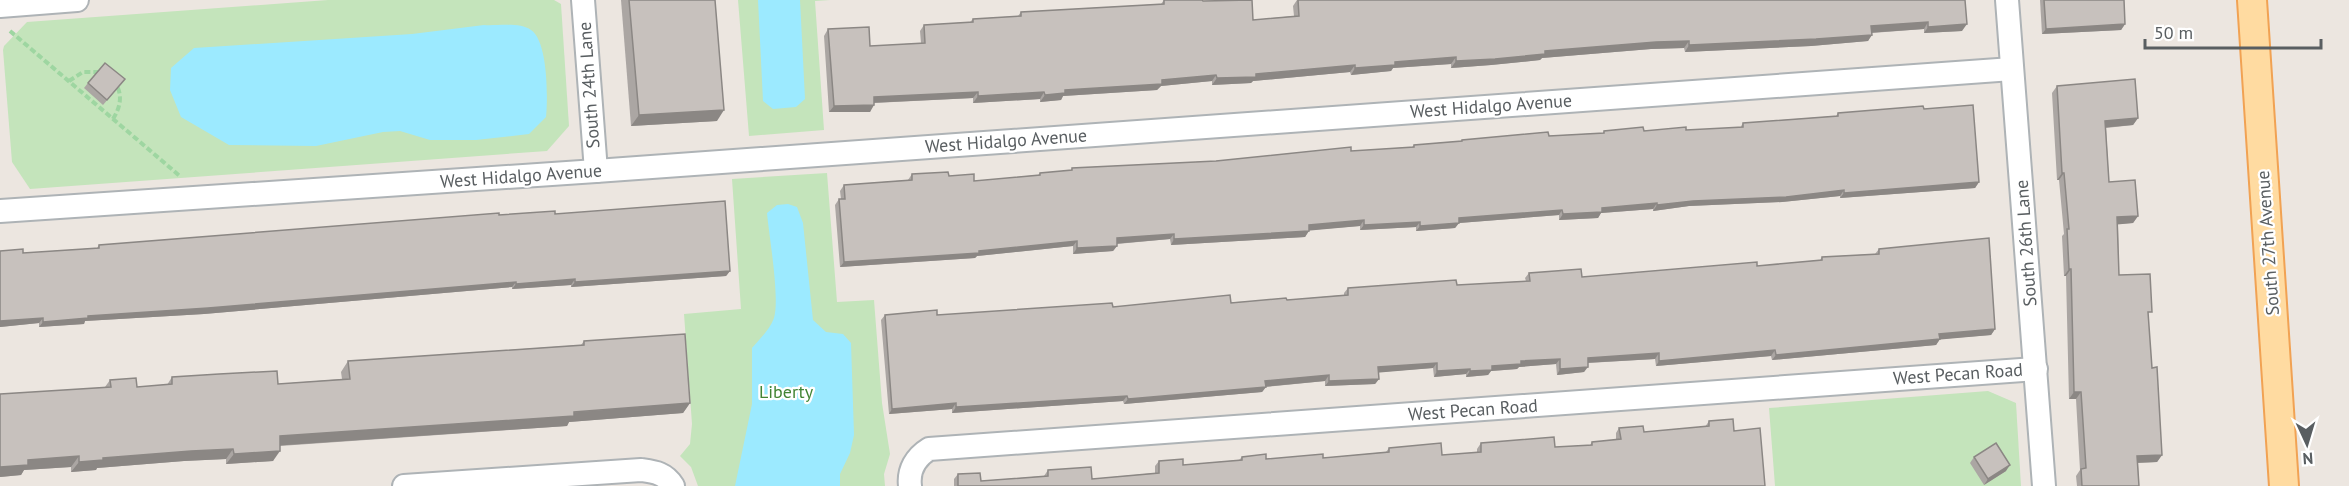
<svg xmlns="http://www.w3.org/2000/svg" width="2349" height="486" viewBox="0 0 2349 486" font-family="'PT Sans',sans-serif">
  <rect width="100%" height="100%" fill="#ece6e0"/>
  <g fill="#c4e4bb">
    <path d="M 328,0 L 554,0 L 561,4 L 569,126 L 547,151 L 30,189 L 12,162 L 3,50 L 4,46 L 27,22 Z"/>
    <path d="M 738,0 L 830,0 L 815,1 L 824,130 L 749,136 Z"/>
    <path d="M 827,173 L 837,302 L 874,300 L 882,403 L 890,454 L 884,474 L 885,486 L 698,486 L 691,467 L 680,456 L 690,444 L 692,424 L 684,314 L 741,309 L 732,179 Z"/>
    <path d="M 1988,391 L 2016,403 L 2021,486 L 1775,486 L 1769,408 Z"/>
  </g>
  <g fill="#9ceaff">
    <path d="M 758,0 L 800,0 L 805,99 L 796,107 L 773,109 L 763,101 Z"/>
    <path d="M 484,25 C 497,26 520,22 531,30 C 548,41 548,98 546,117 L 529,134 L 476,140 L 430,140 L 400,131 L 383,132 L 316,146 L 229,145 L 181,117 L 170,90 L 171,68 L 194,48 L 412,34 Z"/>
    <path d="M 788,204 L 797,207 L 803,223 L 813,320 L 826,332 L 843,334 L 851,343 L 854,435 L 850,453 L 840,474 L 840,486 L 735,486 L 752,404 L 752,348 C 760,339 770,329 774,318 C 780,299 769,235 767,213 L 777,205 Z"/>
  </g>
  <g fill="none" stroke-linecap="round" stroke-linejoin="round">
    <defs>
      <g id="minor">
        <path d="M 583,0 L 596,171"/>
        <path d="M 2007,0 L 2044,486"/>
        <path d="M 0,6 L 77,0"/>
        <path d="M 0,211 L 596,171 L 2012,69"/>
        <path d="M 404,486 L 641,470 C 655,472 665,473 673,486"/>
        <path d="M 910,486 C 908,470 916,457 929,449 L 2036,369"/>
      </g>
      <path id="major" d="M 2252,0 L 2284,486"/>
    </defs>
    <use href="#minor" stroke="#aeb3b6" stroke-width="26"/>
    <use href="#major" stroke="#f1a253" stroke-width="32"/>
    <g stroke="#9ed6a1" stroke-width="4" stroke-dasharray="6 3" stroke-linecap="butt">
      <path d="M 10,31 L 181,177"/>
      <path d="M 69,81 L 83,72 L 100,72"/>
      <path d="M 113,119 C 120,108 123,96 116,84"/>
    </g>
    <use href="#minor" stroke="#fff" stroke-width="22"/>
    <use href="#major" stroke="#ffdba1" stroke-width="28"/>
  </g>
  <g fill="#aba6a3">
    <path d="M 621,0 L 715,0 L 717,121 L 631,126 Z"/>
    <path d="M 1164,0 L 1203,1 L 1253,20 L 1294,16 L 1293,6 L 1297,0 L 1965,0 L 1962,31 L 1924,33 L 1924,29 L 1872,33 L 1868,41 L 1811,46 L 1685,52 L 1684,48 L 1651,49 L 1542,58 L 1540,60 L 1491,65 L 1451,68 L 1451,64 L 1393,68 L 1391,71 L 1351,75 L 1350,72 L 1253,81 L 1251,83 L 1212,85 L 1212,81 L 1161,86 L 1157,90 L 1063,96 L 1061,100 L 1040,102 L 1040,99 L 973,103 L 973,98 L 874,103 L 870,112 L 829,112 L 824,36 L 828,29 L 870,46 L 921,43 L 920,31 L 924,25 L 970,22 L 973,19 L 1018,16 L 1021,12 L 1161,4 Z"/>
    <path d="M 2040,0 L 2124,0 L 2125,24 L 2121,30 L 2042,34 Z"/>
    <path d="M 125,79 L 103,105 L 84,88 L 88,83 Z"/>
    <path d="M 2057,86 L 2138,118 L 2133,125 L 2106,128 L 2109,182 L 2138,216 L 2133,223 L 2118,224 L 2119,275 L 2148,317 L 2152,368 L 2162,455 L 2157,462 L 2138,463 L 2139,486 L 2077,486 L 2076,476 L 2080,470 L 2076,399 L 2069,399 L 2066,276 L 2064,276 L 2062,236 L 2064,234 L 2059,180 L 2057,180 L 2052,93 Z"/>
    <path d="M 1924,109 L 1979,182 L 1975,188 L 1840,198 L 1840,196 L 1782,202 L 1689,206 L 1653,211 L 1653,209 L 1601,213 L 1598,218 L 1559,220 L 1559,215 L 1459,223 L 1455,228 L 1416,231 L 1416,227 L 1360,230 L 1360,226 L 1309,230 L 1305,237 L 1171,245 L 1170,239 L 1117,244 L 1117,246 L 1113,251 L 1073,254 L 1073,246 L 977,256 L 975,258 L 840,267 L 835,205 L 839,199 L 841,199 L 840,191 L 844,185 L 908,180 L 912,174 L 949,176 L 974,181 L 1038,175 L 1040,173 L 1071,170 L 1072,168 L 1216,161 L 1351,151 L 1412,147 L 1414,145 L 1460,141 L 1462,140 L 1603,133 L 1604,131 L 1686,130 L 1740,128 L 1743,123 L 1836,116 L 1838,113 Z"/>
    <path d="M 555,214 L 730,271 L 726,276 L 571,287 L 571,285 L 512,289 L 512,287 L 204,314 L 85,321 L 84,324 L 39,327 L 39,323 L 0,327 L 0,251 L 23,253 L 97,248 L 99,245 L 499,215 Z"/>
    <path d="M 1879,249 L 1995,329 L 1991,335 L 1940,339 L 1936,345 L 1772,360 L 1771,356 L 1656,366 L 1655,359 L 1588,363 L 1584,372 L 1557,375 L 1556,364 L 1519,367 L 1517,369 L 1491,371 L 1488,375 L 1466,377 L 1466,374 L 1434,377 L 1433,368 L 1379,372 L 1379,379 L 1375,384 L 1325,386 L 1325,381 L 1266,387 L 1262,392 L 1124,404 L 1123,401 L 952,413 L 952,409 L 889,414 L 881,320 L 885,315 L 937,315 L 1113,307 L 1287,300 L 1344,295 L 1344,293 L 1348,288 L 1457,285 L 1526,281 L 1525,278 L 1529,273 L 1582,277 L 1757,266 L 1820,260 L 1822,257 L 1875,254 Z"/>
    <path d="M 584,341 L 690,403 L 683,413 L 569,422 L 567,426 L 280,446 L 273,461 L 226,464 L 226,459 L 184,461 L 97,468 L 96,470 L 71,472 L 71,467 L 24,470 L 21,475 L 0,477 L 105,387 L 110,380 L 137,387 L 167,385 L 172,377 L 278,384 L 342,379 L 341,372 L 348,361 L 581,345 Z"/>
    <path d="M 1709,421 L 1734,431 L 1765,486 L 954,486 L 954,479 L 958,474 L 981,481 L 1044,476 L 1048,470 L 1092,479 L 1155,473 L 1155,466 L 1159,461 L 1183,465 L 1239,460 L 1242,457 L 1266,459 L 1323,458 L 1386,452 L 1389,448 L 1442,455 L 1477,453 L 1477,449 L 1481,443 L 1555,447 L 1590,445 L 1592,442 L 1616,440 L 1616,433 L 1619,428 L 1644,432 L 1705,427 Z"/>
    <path d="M 1974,457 L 2006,471 L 1984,485 L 1970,463 Z"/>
  </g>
  <g fill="#8b8784">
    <path d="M 1928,22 L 1924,29 L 1867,33 L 1871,26 Z"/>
    <path d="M 1967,24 L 1962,31 L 1924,33 L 1928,27 Z"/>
    <path d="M 2125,24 L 2121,30 L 2042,34 L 2046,29 Z"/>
    <path d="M 1872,35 L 1868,41 L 1811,46 L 1685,52 L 1689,45 Z"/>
    <path d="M 1689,41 L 1684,48 L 1651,49 L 1542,58 L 1540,60 L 1491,65 L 1451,68 L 1456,61 L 1545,51 L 1656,42 Z"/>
    <path d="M 1456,57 L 1451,64 L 1393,68 L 1391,71 L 1351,75 L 1355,68 L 1395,62 Z"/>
    <path d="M 1355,65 L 1350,72 L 1253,81 L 1251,83 L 1212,85 L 1217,78 Z"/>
    <path d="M 1216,75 L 1212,81 L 1161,86 L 1157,90 L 1063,96 L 1061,100 L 1040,102 L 1045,95 L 1065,90 Z"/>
    <path d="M 978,92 L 973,98 L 869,103 L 874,97 Z"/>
    <path d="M 1044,92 L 1040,99 L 973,103 L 978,96 Z"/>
    <path d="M 874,105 L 870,112 L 829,112 L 834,106 Z"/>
    <path d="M 724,110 L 717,121 L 631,126 L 639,115 Z"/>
    <path d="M 2138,118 L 2133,125 L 2100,128 L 2105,121 Z"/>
    <path d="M 2062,173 L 2064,173 L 2059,180 L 2057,180 Z"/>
    <path d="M 1979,182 L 1975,188 L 1840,198 L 1844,193 Z"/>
    <path d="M 1844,190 L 1840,196 L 1782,202 L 1689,206 L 1653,211 L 1657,205 L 1693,201 Z"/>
    <path d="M 1657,203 L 1653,209 L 1601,213 L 1598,218 L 1559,220 L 1563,214 L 1602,208 Z"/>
    <path d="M 1562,210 L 1559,215 L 1459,223 L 1455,228 L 1416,231 L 1420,226 L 1459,218 Z"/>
    <path d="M 2138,216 L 2133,223 L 2112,225 L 2117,217 Z"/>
    <path d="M 1364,220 L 1360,226 L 1305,231 L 1309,225 Z"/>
    <path d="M 1420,222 L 1416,227 L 1360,230 L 1364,225 Z"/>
    <path d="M 1309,231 L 1305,237 L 1171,245 L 1174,239 Z"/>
    <path d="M 1174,234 L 1170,239 L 1113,244 L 1117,238 Z"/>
    <path d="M 1077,241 L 1073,246 L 977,256 L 975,258 L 840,267 L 844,262 L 979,251 Z"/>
    <path d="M 1117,246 L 1113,251 L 1073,254 L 1077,248 Z"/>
    <path d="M 2069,269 L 2071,269 L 2066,276 L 2064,276 Z"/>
    <path d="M 730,271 L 726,276 L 571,287 L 575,282 Z"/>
    <path d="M 575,279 L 571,285 L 512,289 L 516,284 Z"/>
    <path d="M 516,282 L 512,287 L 204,314 L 85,321 L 84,324 L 39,327 L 43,322 L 88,316 Z"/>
    <path d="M 43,318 L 39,323 L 0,327 L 0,321 Z"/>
    <path d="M 1995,329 L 1991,335 L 1935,340 L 1939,334 Z"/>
    <path d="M 1940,339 L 1936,345 L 1772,360 L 1776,355 Z"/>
    <path d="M 1775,350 L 1771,356 L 1656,366 L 1659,361 Z"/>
    <path d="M 1659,353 L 1655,359 L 1584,363 L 1588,358 Z"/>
    <path d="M 1560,359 L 1556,364 L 1519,367 L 1517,369 L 1491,371 L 1488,375 L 1466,377 L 1470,371 L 1492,366 L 1521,361 Z"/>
    <path d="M 1437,363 L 1433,368 L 1374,373 L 1378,367 Z"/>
    <path d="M 1588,367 L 1584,372 L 1557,375 L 1560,369 Z"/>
    <path d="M 1470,369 L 1466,374 L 1434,377 L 1437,371 Z"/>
    <path d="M 1329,375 L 1325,381 L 1262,387 L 1265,381 Z"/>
    <path d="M 1379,379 L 1375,384 L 1325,386 L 1329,381 Z"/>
    <path d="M 1266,387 L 1262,392 L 1124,404 L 1128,399 Z"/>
    <path d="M 2074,392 L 2081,392 L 2076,399 L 2069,399 Z"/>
    <path d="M 1127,396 L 1123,401 L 952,413 L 956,407 Z"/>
    <path d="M 690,403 L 683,413 L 569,422 L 567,426 L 272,446 L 280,436 Z"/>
    <path d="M 956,403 L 952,409 L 889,414 L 892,409 Z"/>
    <path d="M 233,449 L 226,459 L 184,461 L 97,468 L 96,470 L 71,472 L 79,462 L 103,458 L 191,451 Z"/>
    <path d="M 280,451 L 273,461 L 226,464 L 234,454 Z"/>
    <path d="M 2162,455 L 2157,462 L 2132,463 L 2137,456 Z"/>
    <path d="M 79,456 L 71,467 L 24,470 L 21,475 L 0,477 L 0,467 L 28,460 Z"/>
    <path d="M 2010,465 L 2006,471 L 1984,485 L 1988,479 Z"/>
  </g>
  <g fill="#c7c1bd" stroke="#8b8784" stroke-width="1.5">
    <path d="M 629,0 L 715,0 L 724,110 L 639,115 Z"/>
    <path d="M 1164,0 L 1202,0 L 1203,1 L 1252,0 L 1253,20 L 1299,16 L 1298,0 L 1965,0 L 1967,24 L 1928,27 L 1928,22 L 1871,26 L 1872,35 L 1816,39 L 1689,45 L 1689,41 L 1656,42 L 1545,51 L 1545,54 L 1495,59 L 1456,61 L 1456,57 L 1395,62 L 1395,65 L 1355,68 L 1355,65 L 1256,74 L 1256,77 L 1217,78 L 1216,75 L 1162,80 L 1162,84 L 1065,90 L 1065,93 L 1045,95 L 1044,92 L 978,96 L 978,92 L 874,97 L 874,105 L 834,106 L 828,29 L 869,27 L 870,46 L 925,43 L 924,25 L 973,22 L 973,19 L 1021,16 L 1021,12 L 1164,4 Z"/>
    <path d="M 2044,0 L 2124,0 L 2125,24 L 2046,29 Z"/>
    <path d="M 105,63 L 125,79 L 107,100 L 88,83 Z"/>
    <path d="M 2135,79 L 2138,118 L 2105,121 L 2109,182 L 2135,180 L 2138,216 L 2117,217 L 2119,275 L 2150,274 L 2152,312 L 2148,312 L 2152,368 L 2157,367 L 2162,455 L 2137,456 L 2139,486 L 2082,486 L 2081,469 L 2086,468 L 2081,392 L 2074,392 L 2071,269 L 2069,269 L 2067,229 L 2069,229 L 2064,173 L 2062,173 L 2057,86 Z"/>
    <path d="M 1973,105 L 1979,182 L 1844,193 L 1844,190 L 1786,197 L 1693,201 L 1657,205 L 1657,203 L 1602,208 L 1602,212 L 1563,214 L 1562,210 L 1459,218 L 1459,223 L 1420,226 L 1420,222 L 1364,225 L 1364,220 L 1309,225 L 1309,231 L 1174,239 L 1174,234 L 1117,238 L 1117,246 L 1077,248 L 1077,241 L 979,251 L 979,253 L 844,262 L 839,199 L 845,199 L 844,185 L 912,180 L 912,174 L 948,172 L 949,176 L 974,174 L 974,181 L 1040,175 L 1040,173 L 1072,170 L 1072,168 L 1216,161 L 1351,147 L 1351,151 L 1414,147 L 1414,145 L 1462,141 L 1462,140 L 1548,132 L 1549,136 L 1604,133 L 1604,131 L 1643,127 L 1644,131 L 1686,127 L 1686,130 L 1743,127 L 1743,123 L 1838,116 L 1838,113 L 1923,106 L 1924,109 Z"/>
    <path d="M 725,201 L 730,271 L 575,282 L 575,279 L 516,284 L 516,282 L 208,308 L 88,316 L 88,318 L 43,322 L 43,318 L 0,321 L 0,251 L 23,249 L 23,253 L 99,248 L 99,245 L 499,213 L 499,215 L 555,211 L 555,214 Z"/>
    <path d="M 1989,238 L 1995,329 L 1939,334 L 1940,339 L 1776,355 L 1775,350 L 1659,361 L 1659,353 L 1588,358 L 1588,367 L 1560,369 L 1560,359 L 1521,361 L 1521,364 L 1492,366 L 1492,370 L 1470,371 L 1470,369 L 1437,371 L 1437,363 L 1378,367 L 1379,379 L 1329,381 L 1329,375 L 1265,381 L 1266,387 L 1128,399 L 1127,396 L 956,407 L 956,403 L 892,409 L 885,315 L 937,310 L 937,315 L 1112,303 L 1113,307 L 1230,295 L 1231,303 L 1286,298 L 1287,300 L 1348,295 L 1348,288 L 1456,280 L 1457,285 L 1530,281 L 1529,273 L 1581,269 L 1582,277 L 1757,262 L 1757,266 L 1822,260 L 1822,257 L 1879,254 L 1879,249 Z"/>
    <path d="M 685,334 L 690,403 L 574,412 L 574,416 L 280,436 L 280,451 L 234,454 L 233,449 L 191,451 L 103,458 L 103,460 L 79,462 L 79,456 L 28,460 L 28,465 L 0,467 L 0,394 L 111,387 L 110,380 L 136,378 L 137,387 L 172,384 L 172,377 L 219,374 L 277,371 L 278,384 L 350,379 L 348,361 L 584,345 L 584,341 Z"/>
    <path d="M 1733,419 L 1734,431 L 1760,428 L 1765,486 L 958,486 L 958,474 L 980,473 L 981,481 L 1048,476 L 1048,470 L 1091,467 L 1092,479 L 1159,473 L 1159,461 L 1183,459 L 1183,465 L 1242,460 L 1242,457 L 1266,454 L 1266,459 L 1323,454 L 1323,458 L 1389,452 L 1389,448 L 1441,443 L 1442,455 L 1481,452 L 1481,443 L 1554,437 L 1555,447 L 1592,445 L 1592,442 L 1621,439 L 1619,428 L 1643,426 L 1644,432 L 1709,426 L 1709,421 Z"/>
    <path d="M 1996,443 L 2010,465 L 1988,479 L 1974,457 Z"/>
  </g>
  <g text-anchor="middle" stroke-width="4.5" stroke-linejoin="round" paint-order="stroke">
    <g font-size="18" fill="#595e61" stroke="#fff">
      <text transform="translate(589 85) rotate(-94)" y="6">South 24th Lane</text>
      <text transform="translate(1491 106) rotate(-4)" y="6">West Hidalgo Avenue</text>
      <text transform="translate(1006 141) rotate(-4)" y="6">West Hidalgo Avenue</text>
      <text transform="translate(521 176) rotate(-4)" y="6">West Hidalgo Avenue</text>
      <text transform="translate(2026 243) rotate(-94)" y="6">South 26th Lane</text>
      <text transform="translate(2268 243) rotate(-94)" y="6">South 27th Avenue</text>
      <text transform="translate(1958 374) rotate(-4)" y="6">West Pecan Road</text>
      <text transform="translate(1473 410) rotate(-4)" y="6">West Pecan Road</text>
    </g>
    <g font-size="18" fill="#428434" stroke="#fff">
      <text x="786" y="398">Liberty</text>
    </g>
  </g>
  <g transform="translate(2307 444) rotate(176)" stroke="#ffffff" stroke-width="4.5" paint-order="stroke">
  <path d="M0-4.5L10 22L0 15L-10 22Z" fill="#595e61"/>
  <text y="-9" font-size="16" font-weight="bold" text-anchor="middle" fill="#595e61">N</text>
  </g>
  <path d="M2145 39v9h176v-9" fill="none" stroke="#595e61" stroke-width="3"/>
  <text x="2154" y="39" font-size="18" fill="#595e61" stroke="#ffffff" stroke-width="4.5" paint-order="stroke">50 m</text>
</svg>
